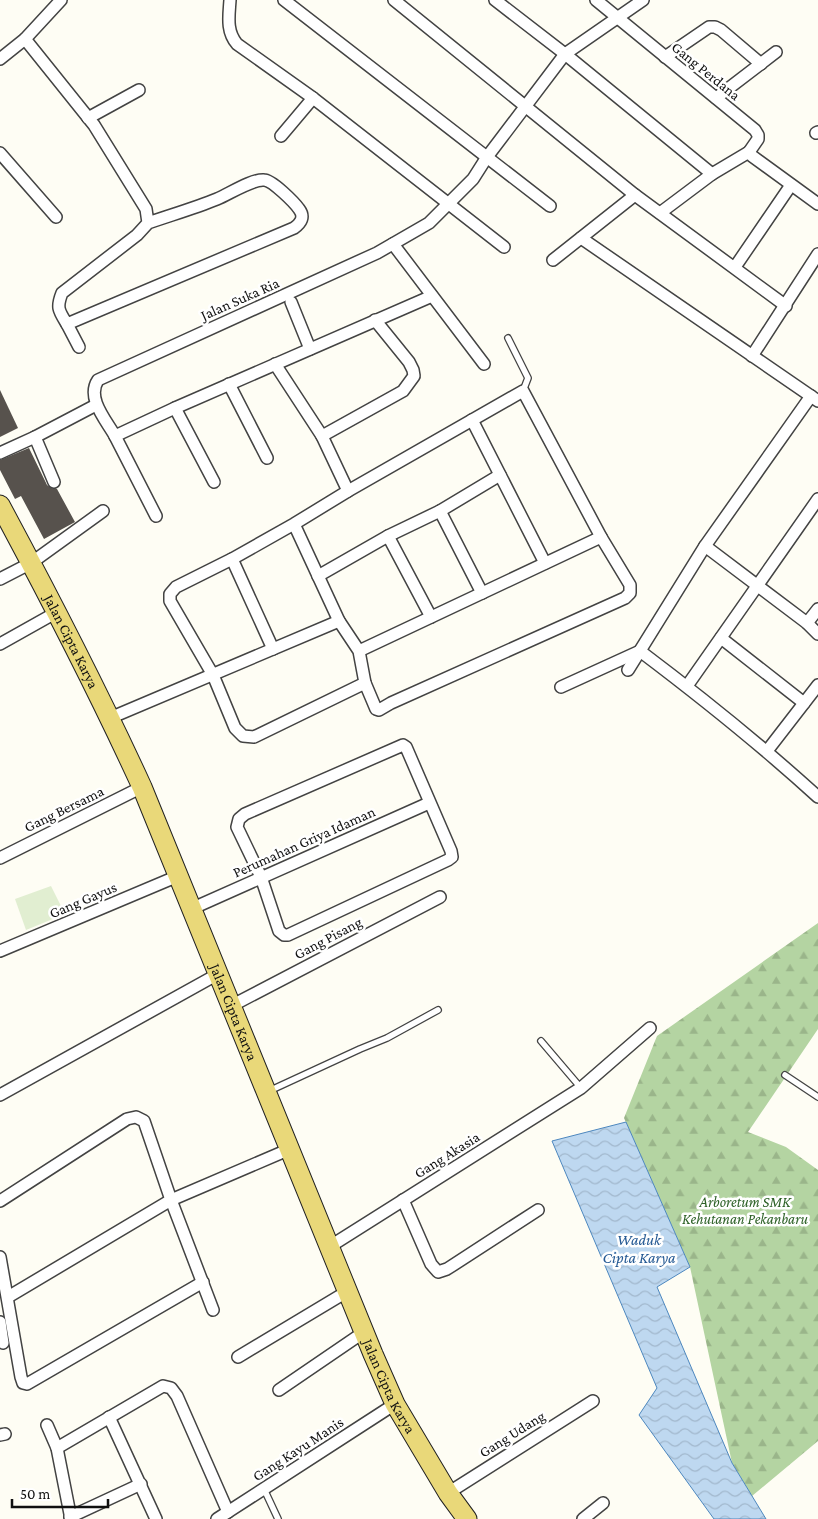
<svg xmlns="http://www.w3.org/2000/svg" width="818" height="1519" viewBox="0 0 818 1519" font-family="'Crimson Pro',serif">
  <defs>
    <pattern id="forest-firs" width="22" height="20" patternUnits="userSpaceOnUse" patternTransform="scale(1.25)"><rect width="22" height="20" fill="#b4d4a2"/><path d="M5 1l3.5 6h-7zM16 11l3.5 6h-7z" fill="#9ab58a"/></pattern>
    <pattern id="water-waves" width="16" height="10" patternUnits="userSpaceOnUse" patternTransform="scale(1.25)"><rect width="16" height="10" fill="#bed8f0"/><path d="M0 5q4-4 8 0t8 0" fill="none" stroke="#a2b8cd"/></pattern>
  </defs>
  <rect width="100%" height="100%" fill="#fefdf4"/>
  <path fill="url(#forest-firs)" d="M 818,923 L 818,1029 L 748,1132 L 786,1147 L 818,1170 L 818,1441 L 752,1496 L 732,1463 L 690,1267 L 624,1118 L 657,1036 Z"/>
  <path fill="#e1eed1" d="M 51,886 L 65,914 L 26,930 L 15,899 Z"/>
  <path fill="url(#water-waves)" stroke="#4d87be" d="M 626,1122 L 690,1267 L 657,1287 L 732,1463 L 766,1519 L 714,1519 L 639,1415 L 657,1388 L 552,1141 Z"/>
  <g fill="#57524d">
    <path d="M 0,390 L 18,428 L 0,437 Z"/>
    <path d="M 29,448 L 47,485 L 53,489 L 57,489 L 75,522 L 44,539 L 21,496 L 15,499 L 0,470 L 0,460 Z"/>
  </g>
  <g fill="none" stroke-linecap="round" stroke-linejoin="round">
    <defs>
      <g id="service">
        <path d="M 508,338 L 528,378 L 523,391"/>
        <path d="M 541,1041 L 581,1088"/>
        <path d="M 785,1075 L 818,1097"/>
        <path d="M 269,1091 L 360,1049 L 387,1038 L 438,1010"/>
        <path d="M 264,1489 L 278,1519"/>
      </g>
      <g id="minor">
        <path d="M 230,0 C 229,16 226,31 237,44 L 313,98 L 504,247"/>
        <path d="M 284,0 L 550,206"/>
        <path d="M 394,0 L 635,195 L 786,306"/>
        <path d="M 495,0 L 565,54 L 712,174"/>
        <path d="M 596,0 L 755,130 L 758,135 L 758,139 L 749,152"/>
        <path d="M 25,39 L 94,125 L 146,209 L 148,223 L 137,235 L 62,293 C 56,308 59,311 67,324 L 294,228 C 301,223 305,217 299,209 C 294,202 272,180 264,180 C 252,179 229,194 217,199 C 195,208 171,215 148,223"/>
        <path d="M 665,57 L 709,27 L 715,27 L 721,30 L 761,64"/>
        <path d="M 0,59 L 25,39 L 61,0"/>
        <path d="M 716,98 L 776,52"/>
        <path d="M 88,118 L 139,90"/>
        <path d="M 816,133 L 818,132"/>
        <path d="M 281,136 L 313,98"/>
        <path d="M 0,153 L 56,217"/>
        <path d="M 660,213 L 712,174 L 749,152 L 752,156 L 818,204"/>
        <path d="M 581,238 L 818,401"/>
        <path d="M 393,244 L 484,364"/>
        <path d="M 553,260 L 635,195"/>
        <path d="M 735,267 L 791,185"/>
        <path d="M 432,296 L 175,408 L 115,436 C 106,420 86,398 98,380 L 377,253 L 429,223 L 473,179 L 487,157 L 565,54 L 643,0"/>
        <path d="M 291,302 L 310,349"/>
        <path d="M 67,324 L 79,347"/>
        <path d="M 752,356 L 818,254"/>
        <path d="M 275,364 L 322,436 L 348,491"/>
        <path d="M 229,384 L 267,458"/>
        <path d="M 175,408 L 214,482"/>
        <path d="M 472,420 L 545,563"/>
        <path d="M 115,436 L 156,516"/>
        <path d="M 322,436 L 403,391 L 414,376 L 413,370 L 409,362 L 375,320"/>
        <path d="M 35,437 L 54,482"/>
        <path d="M 0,453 L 35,437 L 96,405"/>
        <path d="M 440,511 L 482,593"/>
        <path d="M 294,524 L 339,621 L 359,651 L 365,683 L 254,737 L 243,736 L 235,728 L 213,675 L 170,601 L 170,594 L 176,587 L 232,559 L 294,524 L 348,491 L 523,391 L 601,537 L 359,651"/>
        <path d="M 388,536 L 440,511 L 500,475"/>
        <path d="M 705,546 L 807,623 L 818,634"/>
        <path d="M 232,559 L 273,649"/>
        <path d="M 318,576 L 388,536 L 431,617"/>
        <path d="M 0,579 L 31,563 L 103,511"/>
        <path d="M 807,623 L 818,609"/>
        <path d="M 721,638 L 804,703"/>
        <path d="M 0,644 L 57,612"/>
        <path d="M 628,670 L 705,546 L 811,396"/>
        <path d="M 365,683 L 376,709 L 379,710 L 391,703 L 625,598 L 630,593 L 630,585 L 601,537"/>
        <path d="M 687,686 L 818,499"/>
        <path d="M 561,687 L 640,651 C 701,697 761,745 818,797"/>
        <path d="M 110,718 L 339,621"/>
        <path d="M 403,745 L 406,747 L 451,851 L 452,857 L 448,860 L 288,935 L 284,935 L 279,931 L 261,877 L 237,827 L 239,819 L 245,814 Z"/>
        <path d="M 767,751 L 818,685"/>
        <path d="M 0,858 L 142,787"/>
        <path d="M 191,909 L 429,803"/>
        <path d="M 0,951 L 178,876"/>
        <path d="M 231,1006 L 440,897"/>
        <path d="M 0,1095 L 218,974"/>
        <path d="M 403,1200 L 431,1264 L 438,1272 L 447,1269 L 538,1210"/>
        <path d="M 0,1201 L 127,1119 L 136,1117 L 144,1121 L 171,1200 L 213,1310"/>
        <path d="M 329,1247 L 581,1088 L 650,1028"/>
        <path d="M 0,1257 L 21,1377 L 23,1383 L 27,1384 L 203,1282"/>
        <path d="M 8,1297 L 171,1200 L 290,1149"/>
        <path d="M 0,1322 L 3,1343"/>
        <path d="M 238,1357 L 348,1291"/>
        <path d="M 279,1390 L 364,1332"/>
        <path d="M 109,1417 L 156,1519"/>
        <path d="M 47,1425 L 57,1448 L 71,1519"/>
        <path d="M 0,1435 L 5,1434"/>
        <path d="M 57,1448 L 163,1386 L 171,1388 L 177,1396 L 228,1512"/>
        <path d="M 448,1493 L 593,1401"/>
        <path d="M 70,1517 L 141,1484"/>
        <path d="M 217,1519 L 395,1404"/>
        <path d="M 583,1519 L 603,1503"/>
      </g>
      <g id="primary">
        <path id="s1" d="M 0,505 C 50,598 98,691 142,787 L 373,1354 L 395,1404 L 448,1493 L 467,1519"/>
      </g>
    </defs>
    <use href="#service" stroke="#434343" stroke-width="8"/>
    <use href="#minor" stroke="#434343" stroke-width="14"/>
    <use href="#primary" stroke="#212121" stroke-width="21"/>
    <use href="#service" stroke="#fff" stroke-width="5.5"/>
    <use href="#minor" stroke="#fff" stroke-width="11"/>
    <use href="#primary" stroke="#e9d879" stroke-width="19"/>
  </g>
  <g text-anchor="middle" stroke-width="5" stroke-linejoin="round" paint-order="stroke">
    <g font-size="15" fill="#101010" stroke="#fff">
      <text transform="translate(706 71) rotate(39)" y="5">Gang Perdana</text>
      <text transform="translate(240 299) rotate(-24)" y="5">Jalan Suka Ria</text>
      <text dy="5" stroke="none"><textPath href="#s1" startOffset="154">Jalan Cipta Karya</textPath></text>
      <text transform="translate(64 809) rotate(-26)" y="5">Gang Bersama</text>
      <text transform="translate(304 842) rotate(-24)" y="5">Perumahan Griya Idaman</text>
      <text transform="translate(83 900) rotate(-23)" y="5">Gang Gayus</text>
      <text transform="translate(328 938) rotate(-28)" y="5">Gang Pisang</text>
      <text dy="5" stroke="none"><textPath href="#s1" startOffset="559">Jalan Cipta Karya</textPath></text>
      <text transform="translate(447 1155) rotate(-32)" y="5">Gang Akasia</text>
      <text dy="5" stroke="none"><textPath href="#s1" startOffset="964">Jalan Cipta Karya</textPath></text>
      <text transform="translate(512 1434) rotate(-32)" y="5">Gang Udang</text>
      <text transform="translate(298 1449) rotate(-33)" y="5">Gang Kayu Manis</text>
    </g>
    <g font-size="15" font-style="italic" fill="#2d6127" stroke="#fff">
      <text x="745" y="1207">Arboretum SMK<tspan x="745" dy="17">Kehutanan Pekanbaru</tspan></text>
    </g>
    <g font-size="16" font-style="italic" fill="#265a94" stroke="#fff">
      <text x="639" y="1245">Waduk<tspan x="639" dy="18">Cipta Karya</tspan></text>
    </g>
  </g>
  <path d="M12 1499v8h96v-8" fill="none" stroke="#101010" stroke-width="2.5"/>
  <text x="20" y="1499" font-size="15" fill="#101010" stroke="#ffffff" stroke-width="4" paint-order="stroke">50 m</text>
</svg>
